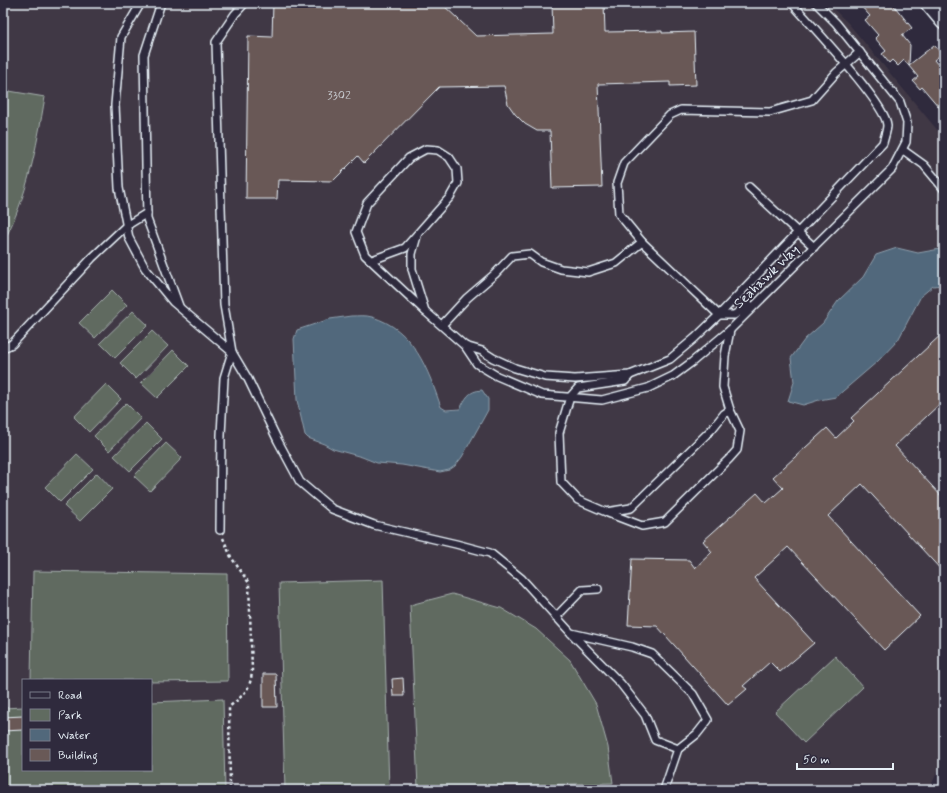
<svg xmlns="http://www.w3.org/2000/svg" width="947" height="793" viewBox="0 0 947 793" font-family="Mynerve,sans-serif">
  <rect width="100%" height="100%" fill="#2f2a3d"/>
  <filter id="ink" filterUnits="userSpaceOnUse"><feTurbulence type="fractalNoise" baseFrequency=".025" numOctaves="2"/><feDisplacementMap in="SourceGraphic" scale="8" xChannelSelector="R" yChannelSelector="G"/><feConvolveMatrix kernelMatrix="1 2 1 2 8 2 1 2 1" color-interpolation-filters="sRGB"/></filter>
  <g filter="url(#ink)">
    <path fill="#403845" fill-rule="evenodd" d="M 3,3 L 827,3 L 848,23 L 944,138 L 944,757 L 929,790 L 3,790 ZM 23,680 L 151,680 L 151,770 L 23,770 Z"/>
    <g fill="#606b60" stroke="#a4aeac">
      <path d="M 3,90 L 45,97 C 36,150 28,195 3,243 Z"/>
      <path d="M 112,290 L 127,305 L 95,338 L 79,323 Z"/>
      <path d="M 133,311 L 148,325 L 115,358 L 100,343 Z"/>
      <path d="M 152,331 L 168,346 L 136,379 L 120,363 Z"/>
      <path d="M 173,350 L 189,366 L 157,398 L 141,383 Z"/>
      <path d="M 106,384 L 121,399 L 89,432 L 74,417 Z"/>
      <path d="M 126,403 L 141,418 L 109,451 L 94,436 Z"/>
      <path d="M 146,423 L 162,439 L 130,471 L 114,456 Z"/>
      <path d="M 166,443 L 182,458 L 150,491 L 134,476 Z"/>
      <path d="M 77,454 L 93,469 L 60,502 L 45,487 Z"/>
      <path d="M 97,473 L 112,489 L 80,521 L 64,506 Z"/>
      <path d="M 33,571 L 227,574 L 228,681 L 151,682 L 151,680 L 31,680 Z"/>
      <path d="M 383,580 L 389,790 L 285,790 L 279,583 Z"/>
      <path d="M 452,594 L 501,608 L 536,629 L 570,660 L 596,704 L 608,747 L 613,783 L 418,788 L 410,605 Z"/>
      <path d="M 835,656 L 863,687 L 804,743 L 775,712 Z"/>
      <path d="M 223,699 L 225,790 L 3,790 L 3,708 L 23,707 L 23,770 L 151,770 L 151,702 Z"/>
    </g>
    <g fill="#51687b" stroke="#8d9fad">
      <path d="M 897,248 L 918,253 L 940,249 L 944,249 L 944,285 L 933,286 L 921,296 L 898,340 L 878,361 L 836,397 L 819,400 L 803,405 L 788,401 L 794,382 L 791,358 L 805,339 L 823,323 L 838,301 L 863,277 L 876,255 Z"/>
      <path d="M 351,316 C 358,316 366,315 372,317 C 414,329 428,370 441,407 L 446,410 L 460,409 C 466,398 468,391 482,390 L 488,399 L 488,410 L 462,457 L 455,466 L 449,470 L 440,472 L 402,465 L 377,463 L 362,457 L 333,449 L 324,444 L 308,438 L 305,435 L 297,400 L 294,339 L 297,330 L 330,319 Z"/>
    </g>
    <g fill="#695957" stroke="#e8f1f8">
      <path d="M 273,3 L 441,3 L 476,36 L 553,34 L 552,3 L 604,3 L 605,32 L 662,31 L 662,33 L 694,32 L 696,85 L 670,86 L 670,82 L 598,84 L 602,187 L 552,188 L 550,131 L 537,131 L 525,124 L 515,114 L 508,104 L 504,86 L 439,87 L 364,163 L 358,156 L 333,181 L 278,180 L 277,199 L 246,199 L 248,36 L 272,37 Z"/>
      <path d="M 858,3 L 892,3 L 912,28 L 902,35 L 910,45 L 909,65 L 934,45 L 942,54 L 934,60 L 944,72 L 944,113 L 922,87 L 920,89 L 913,81 L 918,77 L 904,60 L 898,66 L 892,60 L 889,63 L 882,54 L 886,51 L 875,38 L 878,35 L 865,20 L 870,16 Z"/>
      <path d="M 944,332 L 944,400 L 895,446 L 944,499 L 944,573 L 862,484 L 828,516 L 920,616 L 884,650 L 788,547 L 754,578 L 814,643 L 780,672 L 770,662 L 743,686 L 747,689 L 728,705 L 657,626 L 628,625 L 632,559 L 689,560 L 695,568 L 712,552 L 703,541 L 757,493 L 766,503 L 783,488 L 773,477 L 827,428 L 836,438 L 854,421 L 851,418 Z"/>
      <path d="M 263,674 L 276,674 L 277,707 L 263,707 Z"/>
      <path d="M 403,678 L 404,696 L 393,696 L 392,679 Z"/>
      <path d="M 23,716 L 23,730 L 3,731 L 3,717 Z"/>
    </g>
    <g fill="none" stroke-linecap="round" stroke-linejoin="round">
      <defs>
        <g id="service">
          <path d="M 141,3 L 121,37 L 115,105 L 119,188 L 129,238 L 145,268 L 173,302 L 232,352 L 248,379 L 278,441 L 300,482 L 332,509 L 374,525 L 456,544 L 490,553 L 522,579 L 571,633 L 621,684 L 645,715 L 655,740 L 678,749 L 697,734 L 708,720 L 693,694 L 652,654 L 632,647 L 571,633"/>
          <path d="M 161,3 L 144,55 L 147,219 L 179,306"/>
          <path d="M 903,150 L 924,165 L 944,189"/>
          <path d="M 749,187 L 814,247"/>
          <path d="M 417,236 L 412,254 L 412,269 L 425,311"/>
          <path d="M 372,260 L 405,248 L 450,197 L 458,183 L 457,169 L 449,157 L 438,150 L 426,149 L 409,158 L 367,203 L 356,232 L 365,255 L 425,311 L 465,346 L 477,364 L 497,376 L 542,395 L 602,400 L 648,388 L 673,376 L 692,362 L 730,330 L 892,169 L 906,142 L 907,123 L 900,102 L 836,23 L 816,3"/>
          <path d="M 750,305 L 734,315 L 719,315 L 642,242 L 619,214 L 617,183 L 624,163 L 670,115 L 681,110 L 770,112 L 812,100 L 836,73 L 860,52"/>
          <path d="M 442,325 L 467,298 L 495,274 L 512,256 L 530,254 L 541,262 L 561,269 L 588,272 L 616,263 L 642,242"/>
          <path d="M 465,346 L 482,351 L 493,358 L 515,368 L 545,377 L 575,379 L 630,375 L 670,359 L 695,338 L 719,315 L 883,143 C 884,138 887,131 887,125 C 886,104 809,23 792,3"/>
          <path d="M 3,348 L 12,344 L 92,258 L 126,226 L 147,213"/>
          <path d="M 630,375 L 625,381 L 578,388 L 570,397 L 559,433 L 561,482 L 578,500 L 606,512 L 631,508 L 712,429 L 724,414 L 730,410 L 723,387 L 725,356 L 730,330"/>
          <path d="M 608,513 L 642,526 L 665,522 L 729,459 L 737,450 L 740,431 L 730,410"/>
          <path d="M 220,530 L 221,435 L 224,378 L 232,352 L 224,305 L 216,42 L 235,14 L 245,3"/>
          <path d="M 556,617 L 582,590 L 598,589"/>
          <path d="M 664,790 L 678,749"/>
        </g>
        <path id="minor" d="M 928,3 L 944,22"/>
      </defs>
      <use href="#service" stroke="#e8f1f8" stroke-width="10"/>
      <use href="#minor" stroke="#e8f1f8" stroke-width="18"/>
      <g stroke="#e8f1f8" stroke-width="2.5" stroke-dasharray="3 3" stroke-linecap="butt">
        <path d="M 942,49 L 944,51"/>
        <path d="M 941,69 L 944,67"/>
        <path d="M 223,538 L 231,557 L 249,583 L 252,670 C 251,689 244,695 229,707 L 230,790"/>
      </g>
      <use href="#service" stroke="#2f2a3d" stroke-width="7"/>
      <use href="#minor" stroke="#2f2a3d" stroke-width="15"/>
    </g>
  </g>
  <g text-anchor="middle" stroke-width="3.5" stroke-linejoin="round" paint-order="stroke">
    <g font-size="12" fill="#c8cbd0">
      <text x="339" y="99">3302</text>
    </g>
    <g font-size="14" fill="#e8f1f8" stroke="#2f2a3d">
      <text transform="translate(766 276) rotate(-44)" y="5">Seahawk Way</text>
    </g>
  </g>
  <rect width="947" height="793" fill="none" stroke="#2f2a3d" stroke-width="16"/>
  <rect x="8" y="8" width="931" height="777" fill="none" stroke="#e8f1f8" stroke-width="1.5" filter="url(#ink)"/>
  <rect x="22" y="679" width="130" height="92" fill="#2f2a3d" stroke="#797a88"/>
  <rect x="30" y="692" width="20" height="6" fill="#2f2a3d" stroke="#797a88"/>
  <text x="58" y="699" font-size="12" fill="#e8f1f8">Road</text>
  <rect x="30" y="709" width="20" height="12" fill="#606b60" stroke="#797a88"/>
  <text x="58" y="719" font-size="12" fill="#e8f1f8">Park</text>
  <rect x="30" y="729" width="20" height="12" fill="#51687b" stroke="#797a88"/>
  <text x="58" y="739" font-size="12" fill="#e8f1f8">Water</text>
  <rect x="30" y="749" width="20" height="12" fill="#695957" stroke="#797a88"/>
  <text x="58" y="759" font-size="12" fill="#e8f1f8">Building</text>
  <path d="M797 763v6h96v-6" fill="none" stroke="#e8f1f8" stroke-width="2"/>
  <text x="803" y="763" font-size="12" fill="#e8f1f8" stroke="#2f2a3d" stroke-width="3" paint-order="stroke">50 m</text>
</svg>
